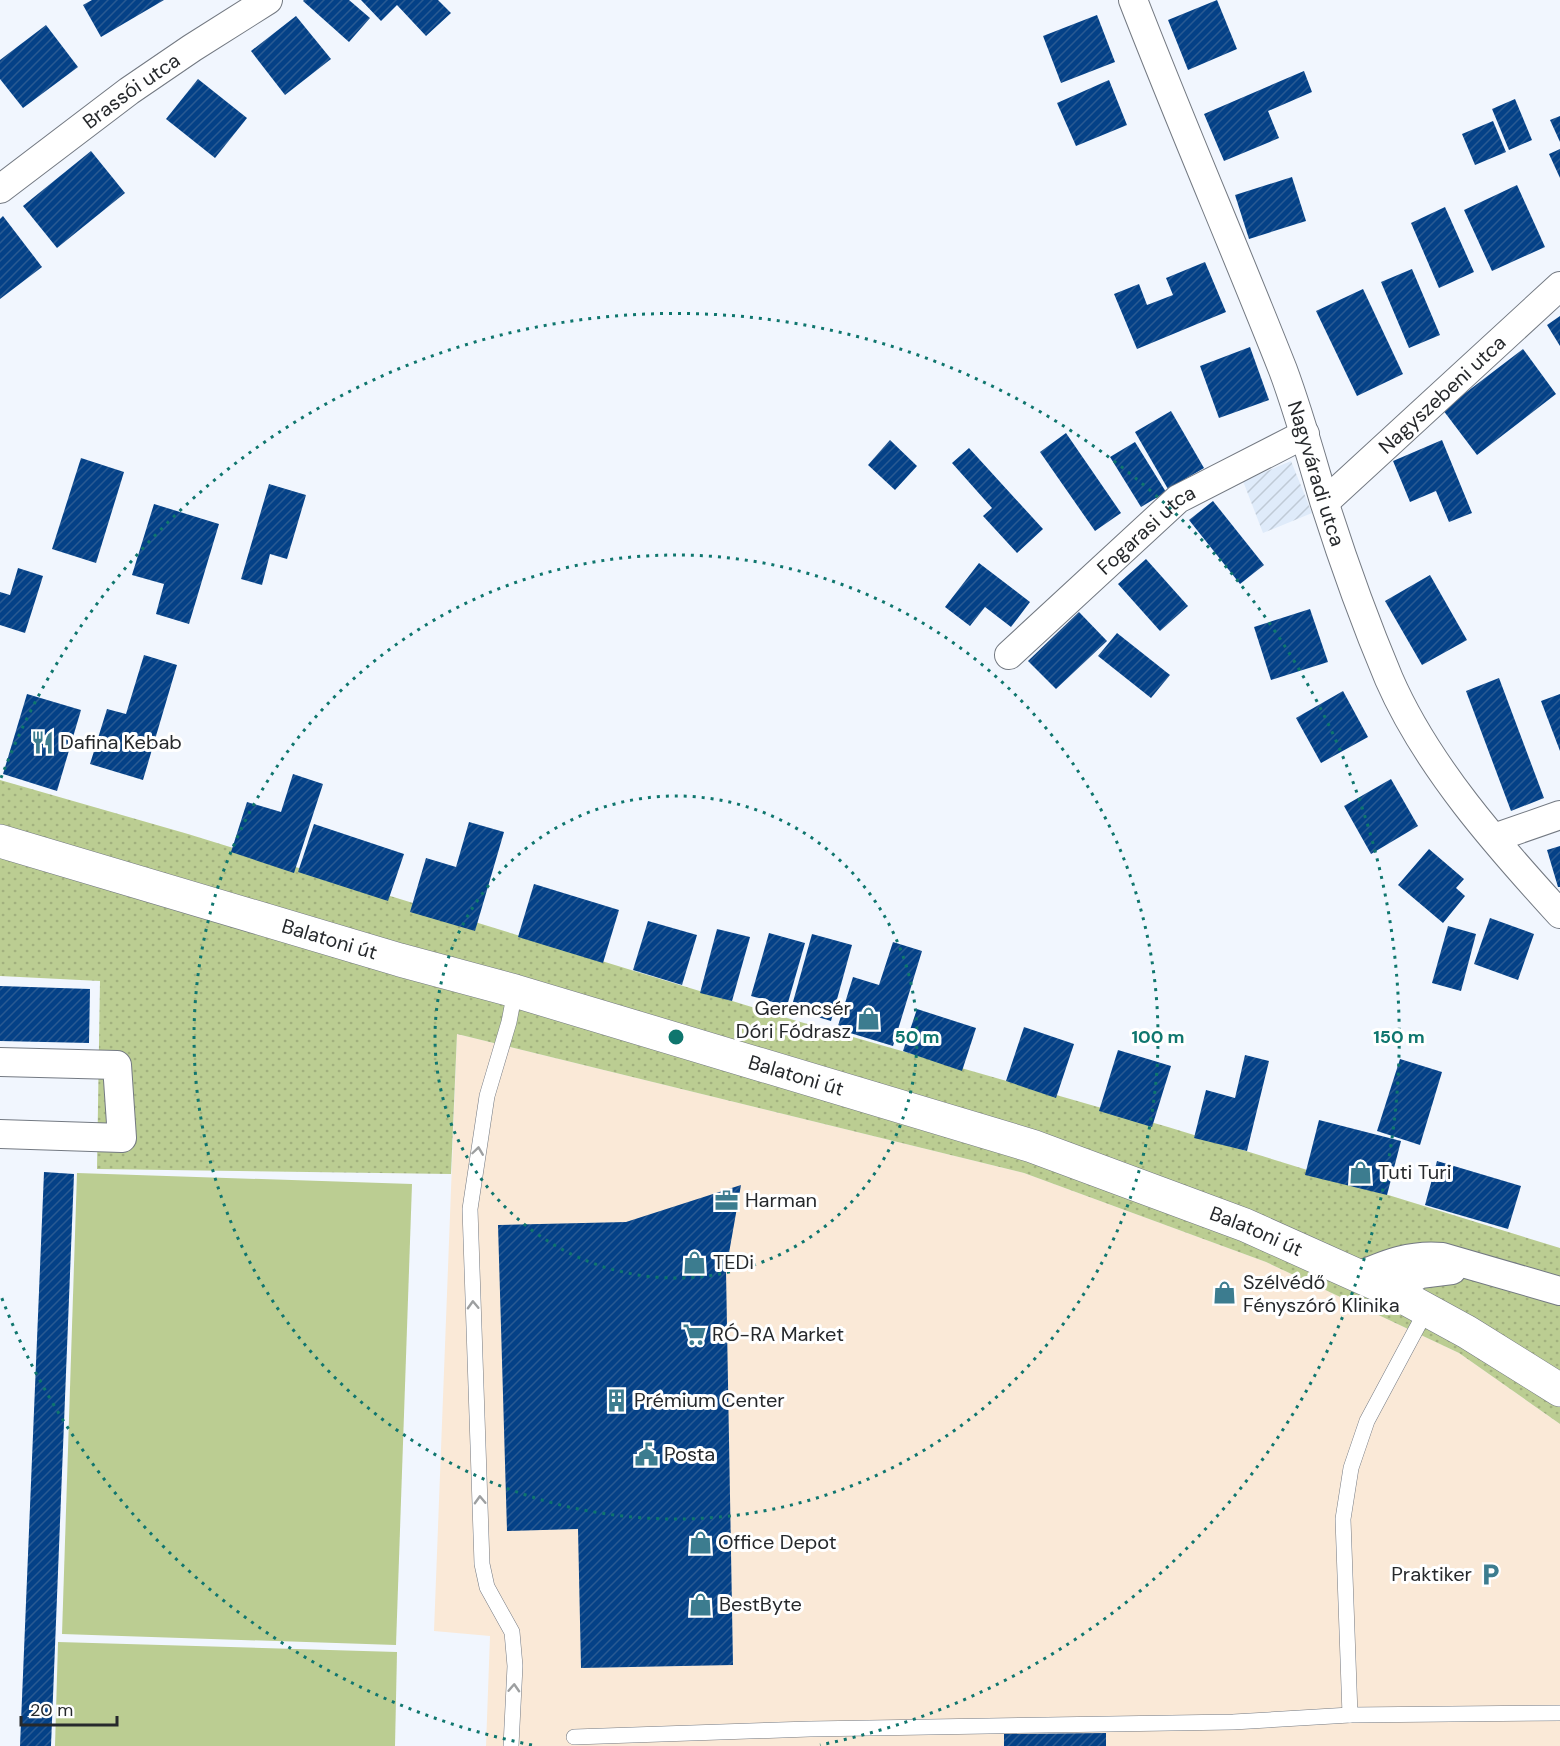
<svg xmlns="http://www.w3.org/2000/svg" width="1560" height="1746" viewBox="0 0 1560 1746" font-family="'DM Sans',sans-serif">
  <defs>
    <pattern id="industrial-furrows" width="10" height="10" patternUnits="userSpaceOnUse" patternTransform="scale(1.5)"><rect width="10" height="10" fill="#dfebfa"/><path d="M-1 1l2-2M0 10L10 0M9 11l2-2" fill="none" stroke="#bfcad6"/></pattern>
    <pattern id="grass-dots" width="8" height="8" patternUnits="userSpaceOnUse" patternTransform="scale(1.5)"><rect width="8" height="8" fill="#bbcd92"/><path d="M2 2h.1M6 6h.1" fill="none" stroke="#a1b07e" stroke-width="1.8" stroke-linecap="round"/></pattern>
    <pattern id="building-hatch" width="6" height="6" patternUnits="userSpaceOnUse" patternTransform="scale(1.5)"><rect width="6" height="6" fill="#044187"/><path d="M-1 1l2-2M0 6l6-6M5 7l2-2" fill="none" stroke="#295a92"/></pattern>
  </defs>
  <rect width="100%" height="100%" fill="#f1f6fe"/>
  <path fill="#fae9d7" d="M 457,1034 L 1024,1173 L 1266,1262 L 1459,1353 L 1560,1424 L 1560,1746 L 486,1746 L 490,1636 L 434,1631 Z"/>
  <path fill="url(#industrial-furrows)" d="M 1291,461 L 1312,513 L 1263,533 L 1243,481 Z"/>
  <path fill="url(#grass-dots)" d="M 0,780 L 188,834 L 797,1021 L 1168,1127 L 1560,1248 L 1560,1424 L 1459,1353 L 1266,1262 L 1024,1173 L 457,1034 L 451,1174 L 97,1169 L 100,981 L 0,976 Z"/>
  <g fill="#bbcd92">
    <path d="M 77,1173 L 412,1184 L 396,1645 L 62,1634 Z"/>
    <path d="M 58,1642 L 397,1652 L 395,1746 L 55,1746 Z"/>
  </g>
  <g fill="url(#building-hatch)">
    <path d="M 92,0 L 164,0 L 101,37 L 83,5 Z"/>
    <path d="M 304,0 L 349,0 L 370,18 L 349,42 L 303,1 Z"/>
    <path d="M 361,0 L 438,0 L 451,13 L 426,36 L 397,5 L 381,21 Z"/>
    <path d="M 1217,0 L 1237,49 L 1188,70 L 1168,20 Z"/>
    <path d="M 1097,15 L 1115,62 L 1061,83 L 1043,36 Z"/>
    <path d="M 296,16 L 331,59 L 285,95 L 251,51 Z"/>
    <path d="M 46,25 L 78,67 L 23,108 L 0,79 L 0,60 Z"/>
    <path d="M 1304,71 L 1312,92 L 1268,111 L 1279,138 L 1224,161 L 1204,114 Z"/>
    <path d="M 198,79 L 247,118 L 215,158 L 166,119 Z"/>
    <path d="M 1109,80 L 1127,125 L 1076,146 L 1057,103 Z"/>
    <path d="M 1515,99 L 1532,140 L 1509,150 L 1492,109 Z"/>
    <path d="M 1560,116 L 1560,142 L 1550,120 Z"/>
    <path d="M 1493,121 L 1506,152 L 1475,165 L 1462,134 Z"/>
    <path d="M 1560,149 L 1560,178 L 1549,154 Z"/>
    <path d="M 91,151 L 125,193 L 57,248 L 23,206 Z"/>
    <path d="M 1292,177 L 1306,221 L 1249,239 L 1235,195 Z"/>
    <path d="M 1517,185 L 1545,247 L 1492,271 L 1464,210 Z"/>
    <path d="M 1445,207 L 1474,272 L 1439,288 L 1411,223 Z"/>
    <path d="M 3,216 L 42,267 L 0,299 L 0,219 Z"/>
    <path d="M 1205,262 L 1226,312 L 1137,349 L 1114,294 L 1139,284 L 1147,305 L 1173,295 L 1166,278 Z"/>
    <path d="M 1412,269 L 1440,335 L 1409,348 L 1381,282 Z"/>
    <path d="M 1363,289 L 1403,374 L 1357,396 L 1316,311 Z"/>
    <path d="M 1560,316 L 1560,346 L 1547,325 Z"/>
    <path d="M 1250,347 L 1269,400 L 1219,418 L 1200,366 Z"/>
    <path d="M 1523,349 L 1556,394 L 1477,455 L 1443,410 Z"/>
    <path d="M 1171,411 L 1204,468 L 1168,489 L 1135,432 Z"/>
    <path d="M 1066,433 L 1121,513 L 1095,531 L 1040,452 Z"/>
    <path d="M 890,440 L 917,466 L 895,490 L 868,465 Z"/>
    <path d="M 1442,440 L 1472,513 L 1449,522 L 1436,491 L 1410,502 L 1393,461 Z"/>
    <path d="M 1135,442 L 1166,492 L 1141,507 L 1110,457 Z"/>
    <path d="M 969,448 L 1043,529 L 1017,553 L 983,516 L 992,508 L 952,463 Z"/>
    <path d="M 81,458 L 124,472 L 96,563 L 52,549 Z"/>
    <path d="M 269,484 L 306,495 L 287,559 L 270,554 L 262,585 L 241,579 Z"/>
    <path d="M 1213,501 L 1264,565 L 1240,584 L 1189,520 Z"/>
    <path d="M 154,504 L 219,524 L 189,624 L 156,614 L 164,584 L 132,575 Z"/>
    <path d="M 1146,559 L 1188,606 L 1160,631 L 1118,584 Z"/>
    <path d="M 979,563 L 1030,602 L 1011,627 L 985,607 L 970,626 L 945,607 Z"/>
    <path d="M 18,568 L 43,576 L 25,633 L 0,625 L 0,592 L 10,595 Z"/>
    <path d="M 1430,575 L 1467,640 L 1422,665 L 1385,601 Z"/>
    <path d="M 1310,609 L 1328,662 L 1271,680 L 1254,627 Z"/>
    <path d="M 1079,612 L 1107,641 L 1056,689 L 1028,661 Z"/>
    <path d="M 1117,633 L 1170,675 L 1151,698 L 1098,656 Z"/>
    <path d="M 144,655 L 177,665 L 143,780 L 90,764 L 107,709 L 126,714 Z"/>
    <path d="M 1499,678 L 1544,798 L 1511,811 L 1466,691 Z"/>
    <path d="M 1343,691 L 1368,737 L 1321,763 L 1296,718 Z"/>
    <path d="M 27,694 L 81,710 L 57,791 L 3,774 Z"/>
    <path d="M 1560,694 L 1560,751 L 1541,701 Z"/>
    <path d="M 293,774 L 323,784 L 294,873 L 231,852 L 247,802 L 281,812 Z"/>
    <path d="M 1391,779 L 1418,826 L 1371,854 L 1344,806 Z"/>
    <path d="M 469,822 L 504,832 L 475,931 L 410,912 L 426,858 L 456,867 Z"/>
    <path d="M 314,824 L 404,854 L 388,901 L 298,872 Z"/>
    <path d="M 1560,846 L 1560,887 L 1558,887 L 1547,850 Z"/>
    <path d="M 1429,849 L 1464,879 L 1456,888 L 1465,896 L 1443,923 L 1398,885 Z"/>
    <path d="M 534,884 L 619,910 L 603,963 L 518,937 Z"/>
    <path d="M 1490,918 L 1534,934 L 1518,980 L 1474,964 Z"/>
    <path d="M 648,921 L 697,935 L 682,985 L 633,970 Z"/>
    <path d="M 1448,926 L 1476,934 L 1461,991 L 1432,983 Z"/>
    <path d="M 717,929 L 750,937 L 732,1001 L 700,993 Z"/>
    <path d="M 769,933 L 805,943 L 787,1006 L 751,996 Z"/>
    <path d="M 812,934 L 852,945 L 831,1021 L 791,1009 Z"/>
    <path d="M 893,942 L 922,951 L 893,1046 L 837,1029 L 853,977 L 879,985 Z"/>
    <path d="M 0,986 L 90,989 L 89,1043 L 0,1041 Z"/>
    <path d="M 917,1009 L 976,1028 L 962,1071 L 903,1051 Z"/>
    <path d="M 1024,1027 L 1074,1044 L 1056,1098 L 1006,1081 Z"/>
    <path d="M 1118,1050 L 1171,1066 L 1152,1127 L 1099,1111 Z"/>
    <path d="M 1245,1055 L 1269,1061 L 1247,1151 L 1194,1138 L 1206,1090 L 1235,1098 Z"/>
    <path d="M 1400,1059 L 1442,1072 L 1420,1145 L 1377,1131 Z"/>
    <path d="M 1319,1120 L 1401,1141 L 1387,1195 L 1305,1175 Z"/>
    <path d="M 1437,1161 L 1521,1186 L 1508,1229 L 1425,1205 Z"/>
    <path d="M 44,1172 L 74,1174 L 51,1746 L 20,1746 Z"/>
    <path d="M 741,1185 L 726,1270 L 733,1665 L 581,1668 L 578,1529 L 507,1531 L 498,1225 L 626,1222 Z"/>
    <path d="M 1106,1733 L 1106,1746 L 1004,1746 L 1004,1734 Z"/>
  </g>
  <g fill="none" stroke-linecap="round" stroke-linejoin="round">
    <defs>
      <g id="service">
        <path d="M 1350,1715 L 1343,1519 L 1351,1468 L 1367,1421 L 1427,1309"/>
        <path d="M 574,1737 L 810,1729 L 1233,1722 L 1350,1715 L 1560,1713"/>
        <path d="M 511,1746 L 515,1666 L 512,1632 L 487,1587 L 482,1564 L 470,1209 L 487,1096 L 509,1022 L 515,991"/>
      </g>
      <g id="minor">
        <path id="s1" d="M 1133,0 C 1181,124 1234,246 1283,370 C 1299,413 1311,457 1324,501 C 1343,561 1365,622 1389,679 C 1427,766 1497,845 1560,914"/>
        <path id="s2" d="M 0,189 L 129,91 L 192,48 L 268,0"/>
        <path id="s3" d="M 1325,502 L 1560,286"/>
        <path id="s4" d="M 1009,655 L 1178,499 L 1305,434"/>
        <path d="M 1494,838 L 1560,815"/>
        <path d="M 0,1062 L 117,1065 L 122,1138 L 0,1134"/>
        <path d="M 1358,1276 C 1387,1264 1410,1254 1442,1257 L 1560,1291"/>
        <path d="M 1392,1291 L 1420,1274 L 1452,1270"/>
      </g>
      <g id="secondary">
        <path id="s5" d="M 0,841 L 400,960 L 515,991 L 1032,1146 L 1245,1225 L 1392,1291 L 1467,1332 L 1560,1390"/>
      </g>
    </defs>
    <use href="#service" stroke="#737982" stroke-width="16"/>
    <use href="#minor" stroke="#737982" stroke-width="30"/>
    <use href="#secondary" stroke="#737982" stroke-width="34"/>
    <use href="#service" stroke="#fff" stroke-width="15"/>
    <use href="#minor" stroke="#fff" stroke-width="28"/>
    <use href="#secondary" stroke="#fff" stroke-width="33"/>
  </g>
  <defs><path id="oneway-chevron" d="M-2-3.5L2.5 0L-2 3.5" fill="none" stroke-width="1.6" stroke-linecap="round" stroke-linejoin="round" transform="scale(1.5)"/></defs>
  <g stroke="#9d9fa0">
    <use href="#oneway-chevron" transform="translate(478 1151) rotate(-82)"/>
    <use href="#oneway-chevron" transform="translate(473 1305) rotate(-92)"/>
    <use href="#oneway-chevron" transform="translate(480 1500) rotate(-92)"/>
    <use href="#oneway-chevron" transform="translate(514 1688) rotate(-87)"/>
  </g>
  <g fill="none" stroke="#0f766e" stroke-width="3" stroke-dasharray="3 6">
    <circle cx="676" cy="1037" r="241"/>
    <circle cx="676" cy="1037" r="482"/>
    <path d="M532 1745A723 723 0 0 1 1 1296M1 778A723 723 0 1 1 820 1745"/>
  </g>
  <defs>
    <symbol id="restaurant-bare" viewBox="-9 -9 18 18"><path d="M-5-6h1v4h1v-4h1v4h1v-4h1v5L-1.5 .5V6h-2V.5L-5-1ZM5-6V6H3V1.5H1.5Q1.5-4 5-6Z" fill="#3c7c8f" stroke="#fff" stroke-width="2.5" paint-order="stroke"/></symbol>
    <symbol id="shop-bare" viewBox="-9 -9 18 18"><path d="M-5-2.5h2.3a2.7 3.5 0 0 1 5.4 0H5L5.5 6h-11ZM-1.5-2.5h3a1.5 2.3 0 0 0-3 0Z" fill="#3c7c8f" stroke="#fff" stroke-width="2.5" paint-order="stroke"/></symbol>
    <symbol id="office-bare" viewBox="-9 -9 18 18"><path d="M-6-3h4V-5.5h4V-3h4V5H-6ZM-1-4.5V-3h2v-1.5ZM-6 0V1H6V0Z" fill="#3c7c8f" stroke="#fff" stroke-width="2.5" paint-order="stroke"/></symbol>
    <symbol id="supermarket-bare" viewBox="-9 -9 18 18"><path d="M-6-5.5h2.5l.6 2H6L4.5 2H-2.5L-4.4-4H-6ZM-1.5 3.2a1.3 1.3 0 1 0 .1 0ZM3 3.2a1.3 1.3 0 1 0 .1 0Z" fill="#3c7c8f" stroke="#fff" stroke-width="2.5" paint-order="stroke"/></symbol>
    <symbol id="building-bare" viewBox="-9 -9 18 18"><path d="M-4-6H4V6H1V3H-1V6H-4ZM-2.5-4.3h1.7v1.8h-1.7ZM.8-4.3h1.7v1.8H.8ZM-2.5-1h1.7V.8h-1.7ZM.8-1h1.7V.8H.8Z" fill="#3c7c8f" stroke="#fff" stroke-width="2.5" paint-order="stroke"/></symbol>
    <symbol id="civic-bare" viewBox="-9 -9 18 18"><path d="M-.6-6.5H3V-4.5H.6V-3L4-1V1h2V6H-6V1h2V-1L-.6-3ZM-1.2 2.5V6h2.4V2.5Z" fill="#3c7c8f" stroke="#fff" stroke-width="2.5" paint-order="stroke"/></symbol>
    <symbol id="parking-bare" viewBox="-9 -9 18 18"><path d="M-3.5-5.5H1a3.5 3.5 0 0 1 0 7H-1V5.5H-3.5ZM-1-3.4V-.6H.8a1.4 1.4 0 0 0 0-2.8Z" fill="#3c7c8f" stroke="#fff" stroke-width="2.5" paint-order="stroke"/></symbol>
  </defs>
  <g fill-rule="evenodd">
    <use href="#restaurant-bare" x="26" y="726" width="33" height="33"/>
    <use href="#shop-bare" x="852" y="1002" width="33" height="33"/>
    <use href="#shop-bare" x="1344" y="1156" width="33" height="33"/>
    <use href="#office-bare" x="710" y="1184" width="33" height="33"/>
    <use href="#shop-bare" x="678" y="1246" width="33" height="33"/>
    <use href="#shop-bare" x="1208" y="1276" width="33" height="33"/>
    <use href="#supermarket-bare" x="678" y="1318" width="33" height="33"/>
    <use href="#building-bare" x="600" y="1384" width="33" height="33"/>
    <use href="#civic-bare" x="630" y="1438" width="33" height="33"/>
    <use href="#shop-bare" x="684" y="1526" width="33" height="33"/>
    <use href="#parking-bare" x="1474" y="1558" width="33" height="33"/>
    <use href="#shop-bare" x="684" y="1588" width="33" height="33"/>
  </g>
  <g text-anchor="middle" stroke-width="6" stroke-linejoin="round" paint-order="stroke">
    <g font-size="20" fill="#26292c" stroke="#fff">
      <text dy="7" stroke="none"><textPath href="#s2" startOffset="164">Brassói utca</textPath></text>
      <text dy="7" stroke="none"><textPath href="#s3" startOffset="159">Nagyszebeni utca</textPath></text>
      <text dy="7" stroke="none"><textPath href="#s1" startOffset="508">Nagyváradi utca</textPath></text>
      <text dy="7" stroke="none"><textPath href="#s4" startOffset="186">Fogarasi utca</textPath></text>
      <text dy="7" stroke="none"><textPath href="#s5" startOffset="344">Balatoni út</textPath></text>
      <text dy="7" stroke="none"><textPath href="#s5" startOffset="830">Balatoni út</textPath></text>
      <text dy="7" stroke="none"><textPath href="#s5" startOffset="1316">Balatoni út</textPath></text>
    </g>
    <g font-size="20" fill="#26292c" stroke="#fff" text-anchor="start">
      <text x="60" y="749">Dafina Kebab</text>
      <text x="851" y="1015" text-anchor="end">Gerencsér<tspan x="851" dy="23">Dóri Fódrasz</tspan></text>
      <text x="1378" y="1179">Tuti Turi</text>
      <text x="745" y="1207">Harman</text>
      <text x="713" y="1269">TEDi</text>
      <text x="1243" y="1289">Szélvédő<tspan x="1243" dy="23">Fényszóró Klinika</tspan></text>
      <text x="712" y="1341">RÓ-RA Market</text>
      <text x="634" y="1407">Prémium Center</text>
      <text x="664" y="1461">Posta</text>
      <text x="718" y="1549">Office Depot</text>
      <text x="1472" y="1581" text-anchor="end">Praktiker</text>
      <text x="719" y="1611">BestByte</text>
    </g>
  </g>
  <circle cx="676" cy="1037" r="9" fill="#0f766e" stroke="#fff" stroke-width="3"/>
  <g font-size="18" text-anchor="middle" font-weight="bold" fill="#0f766e" stroke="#fff" stroke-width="6" stroke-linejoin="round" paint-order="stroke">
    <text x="917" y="1043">50 m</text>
    <text x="1158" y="1043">100 m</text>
    <text x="1399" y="1043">150 m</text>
  </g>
  <path d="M21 1716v9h96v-9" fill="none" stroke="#26292c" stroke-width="3"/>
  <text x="30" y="1716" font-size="18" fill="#26292c" stroke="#ffffff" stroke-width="4.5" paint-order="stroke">20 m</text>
</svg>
